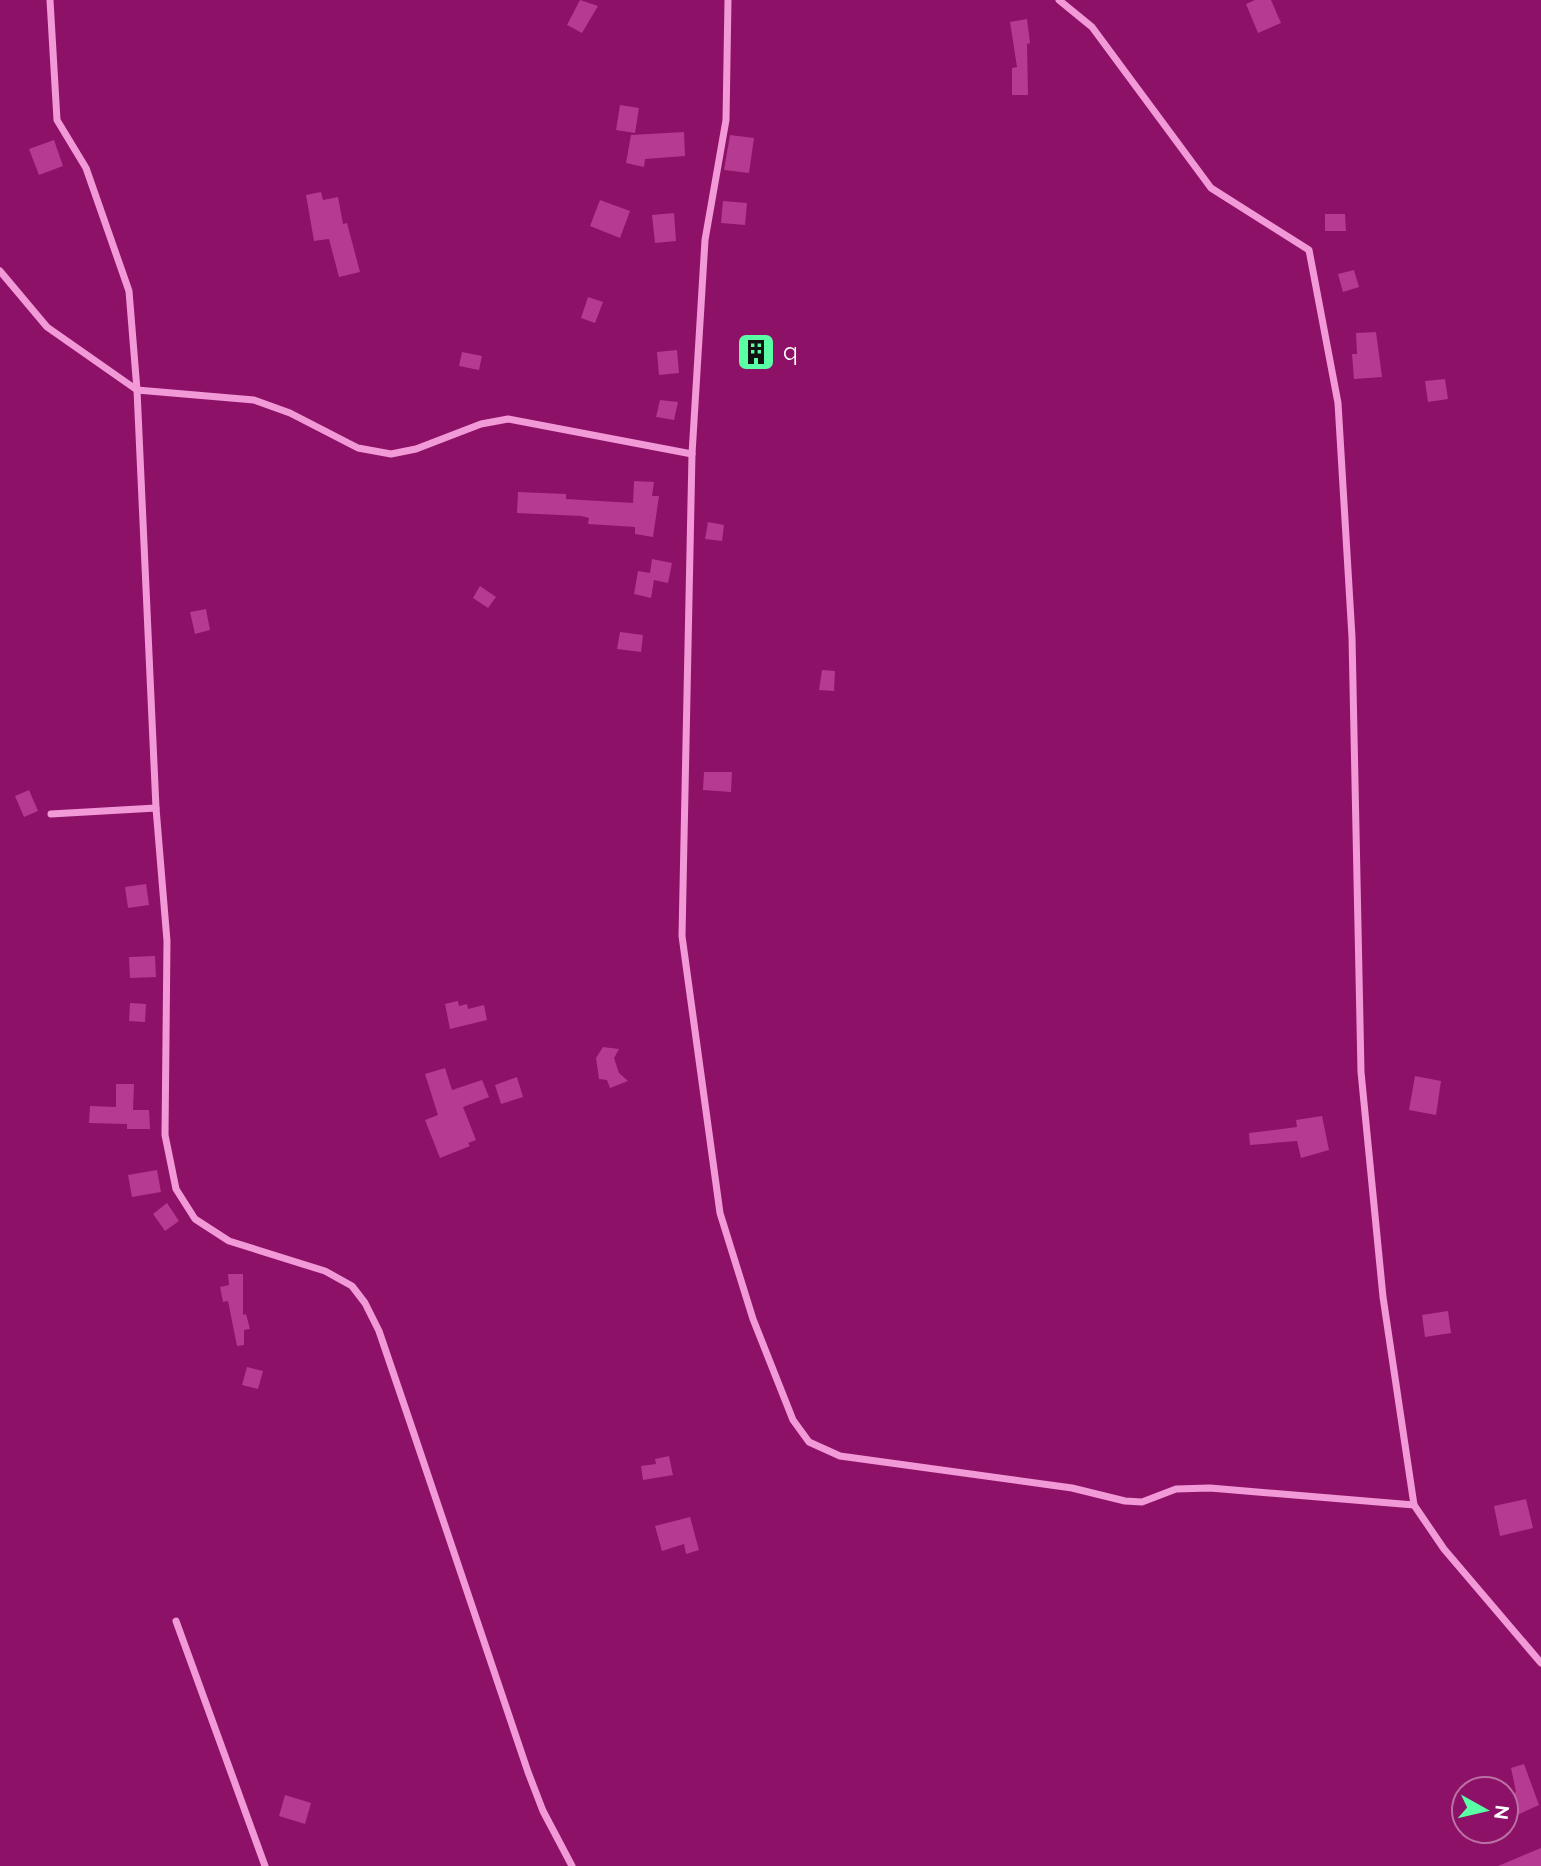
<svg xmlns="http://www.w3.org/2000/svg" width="1541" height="1866" viewBox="0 0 1541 1866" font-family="Raleway,sans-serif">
  <rect width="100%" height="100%" fill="#8d1167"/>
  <g fill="#b63a91">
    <path d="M 580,0 L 598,6 L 582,33 L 567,25 Z"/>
    <path d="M 1255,0 L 1271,0 L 1281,23 L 1258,33 L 1246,4 Z"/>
    <path d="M 1027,19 L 1030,43 L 1027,44 L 1028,95 L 1012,95 L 1012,68 L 1017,67 L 1010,22 Z"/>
    <path d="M 620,105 L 639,108 L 635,133 L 616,130 Z"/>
    <path d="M 684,132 L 685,156 L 645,159 L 644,167 L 626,163 L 631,135 Z"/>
    <path d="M 730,135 L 754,138 L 749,173 L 724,170 Z"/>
    <path d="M 54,140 L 63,166 L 39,175 L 29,149 Z"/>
    <path d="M 321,192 L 323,200 L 338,197 L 343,224 L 347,223 L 360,272 L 339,277 L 329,239 L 314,241 L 306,195 Z"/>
    <path d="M 600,200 L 630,211 L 620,238 L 590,226 Z"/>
    <path d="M 723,201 L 747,203 L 745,225 L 721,223 Z"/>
    <path d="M 674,213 L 676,241 L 655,243 L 652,215 Z"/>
    <path d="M 1325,214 L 1345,214 L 1346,231 L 1325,231 Z"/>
    <path d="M 1354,270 L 1359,287 L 1343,292 L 1338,274 Z"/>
    <path d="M 588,297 L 603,302 L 595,323 L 581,318 Z"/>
    <path d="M 1376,332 L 1382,377 L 1354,379 L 1352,354 L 1357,354 L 1356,333 Z"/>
    <path d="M 768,341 L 769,361 L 743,362 L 742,342 Z"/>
    <path d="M 677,350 L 679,373 L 659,375 L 657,352 Z"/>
    <path d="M 462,352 L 482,356 L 479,370 L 459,366 Z"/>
    <path d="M 1445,379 L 1448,399 L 1428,402 L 1425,381 Z"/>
    <path d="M 660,400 L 678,402 L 674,420 L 656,417 Z"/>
    <path d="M 634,481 L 654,482 L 652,496 L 659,496 L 653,537 L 635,534 L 635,527 L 588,524 L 589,518 L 581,516 L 517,513 L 518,492 L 566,494 L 566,499 L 633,503 Z"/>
    <path d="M 708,522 L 724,525 L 722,541 L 705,539 Z"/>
    <path d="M 652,559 L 672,563 L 668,583 L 654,580 L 651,598 L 634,594 L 638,571 L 650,573 Z"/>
    <path d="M 480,586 L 496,597 L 488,608 L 473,598 Z"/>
    <path d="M 206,609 L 210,630 L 195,634 L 190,612 Z"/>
    <path d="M 620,632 L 643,635 L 641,652 L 617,649 Z"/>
    <path d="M 822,670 L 835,671 L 834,691 L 819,690 Z"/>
    <path d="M 704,772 L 732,772 L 731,792 L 703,790 Z"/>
    <path d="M 29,790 L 38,811 L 24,817 L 15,796 Z"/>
    <path d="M 146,884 L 149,905 L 128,908 L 125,887 Z"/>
    <path d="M 155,956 L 156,977 L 130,978 L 129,957 Z"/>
    <path d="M 458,1001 L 459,1006 L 467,1004 L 468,1009 L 484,1005 L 487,1020 L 450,1029 L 445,1004 Z"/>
    <path d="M 130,1003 L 146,1004 L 145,1022 L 129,1021 Z"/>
    <path d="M 603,1047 L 619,1049 L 614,1058 L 619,1073 L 628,1081 L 610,1088 L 607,1080 L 599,1079 L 596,1058 Z"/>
    <path d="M 445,1068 L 452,1090 L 482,1080 L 489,1097 L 463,1107 L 476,1140 L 468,1143 L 470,1146 L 440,1158 L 425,1120 L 438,1115 L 425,1074 Z"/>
    <path d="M 1415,1076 L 1441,1081 L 1436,1115 L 1409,1110 Z"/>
    <path d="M 517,1077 L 523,1097 L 501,1104 L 495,1085 Z"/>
    <path d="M 116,1084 L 134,1084 L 133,1110 L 149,1110 L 150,1129 L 127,1129 L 127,1124 L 89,1123 L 90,1106 L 116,1107 Z"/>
    <path d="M 1322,1116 L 1329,1150 L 1301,1158 L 1297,1141 L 1250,1145 L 1249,1133 L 1297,1127 L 1296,1120 Z"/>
    <path d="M 157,1170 L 161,1192 L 132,1197 L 128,1175 Z"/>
    <path d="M 167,1203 L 179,1221 L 165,1231 L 153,1214 Z"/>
    <path d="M 228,1274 L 243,1274 L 243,1315 L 246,1314 L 250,1329 L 244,1330 L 244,1345 L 237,1346 L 228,1301 L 223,1302 L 220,1287 L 229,1285 Z"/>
    <path d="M 1448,1311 L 1451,1333 L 1425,1337 L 1422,1315 Z"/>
    <path d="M 247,1367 L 263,1371 L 258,1389 L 242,1385 Z"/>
    <path d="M 669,1456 L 673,1475 L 643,1480 L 641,1466 L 656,1464 L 655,1459 Z"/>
    <path d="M 1526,1499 L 1533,1528 L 1500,1536 L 1494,1506 Z"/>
    <path d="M 690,1517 L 699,1550 L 686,1554 L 684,1544 L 662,1551 L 655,1526 Z"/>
    <path d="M 1524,1764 L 1539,1805 L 1506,1820 L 1506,1797 L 1516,1792 L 1511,1768 Z"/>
    <path d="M 285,1795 L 311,1803 L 305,1824 L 279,1816 Z"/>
    <path d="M 1541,1848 L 1541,1866 L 1498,1866 Z"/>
  </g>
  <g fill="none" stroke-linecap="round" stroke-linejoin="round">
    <g stroke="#f299d8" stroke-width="7">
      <path d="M 50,0 L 57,120 L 86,168 L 129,291 L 137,390 L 156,808 L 167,941 L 165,1135 L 176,1189 L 195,1219 L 229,1241 L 325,1271 L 352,1286 L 365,1303 L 379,1331 L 411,1425 L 528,1772 L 543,1811 L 572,1866"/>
      <path d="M 728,0 L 726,120 L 705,240 L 692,454 L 682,936 L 720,1213 L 753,1319 L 793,1420 L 809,1442 L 840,1456 L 1072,1488 L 1125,1501 L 1142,1502 L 1176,1489 L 1210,1488 L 1414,1505"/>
      <path d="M 1059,0 L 1092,27 L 1211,188 L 1309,250 L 1338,403 L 1352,637 L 1361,1072 L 1383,1297 L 1414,1505 L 1444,1549 L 1541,1663"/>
      <path d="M 0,271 L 47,327 L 137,390 L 254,400 L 290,413 L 358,448 L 391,454 L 416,449 L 481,424 L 508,419 L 692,454"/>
      <path d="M 51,814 L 156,808"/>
      <path d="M 176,1621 L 265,1866"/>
    </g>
  </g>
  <defs>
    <symbol id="building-square" viewBox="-11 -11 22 22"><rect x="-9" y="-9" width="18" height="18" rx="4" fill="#5affa5" stroke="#8d1167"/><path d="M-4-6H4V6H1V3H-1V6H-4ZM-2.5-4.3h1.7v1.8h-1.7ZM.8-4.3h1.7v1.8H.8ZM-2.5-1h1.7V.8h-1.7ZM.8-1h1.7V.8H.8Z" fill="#111"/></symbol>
  </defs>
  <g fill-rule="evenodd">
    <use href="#building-square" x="734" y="330" width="44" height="44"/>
  </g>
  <g text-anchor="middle" stroke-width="6" stroke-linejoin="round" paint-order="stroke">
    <g font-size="24" fill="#fff" stroke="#8d1167" text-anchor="start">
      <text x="783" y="360">q</text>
    </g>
  </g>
  <g transform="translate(1485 1810) rotate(98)"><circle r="33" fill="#8d1167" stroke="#bb70a4" stroke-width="2"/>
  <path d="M0-5L12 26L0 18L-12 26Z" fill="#5affa5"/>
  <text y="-10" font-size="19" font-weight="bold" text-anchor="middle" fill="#ffffff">N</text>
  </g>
</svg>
